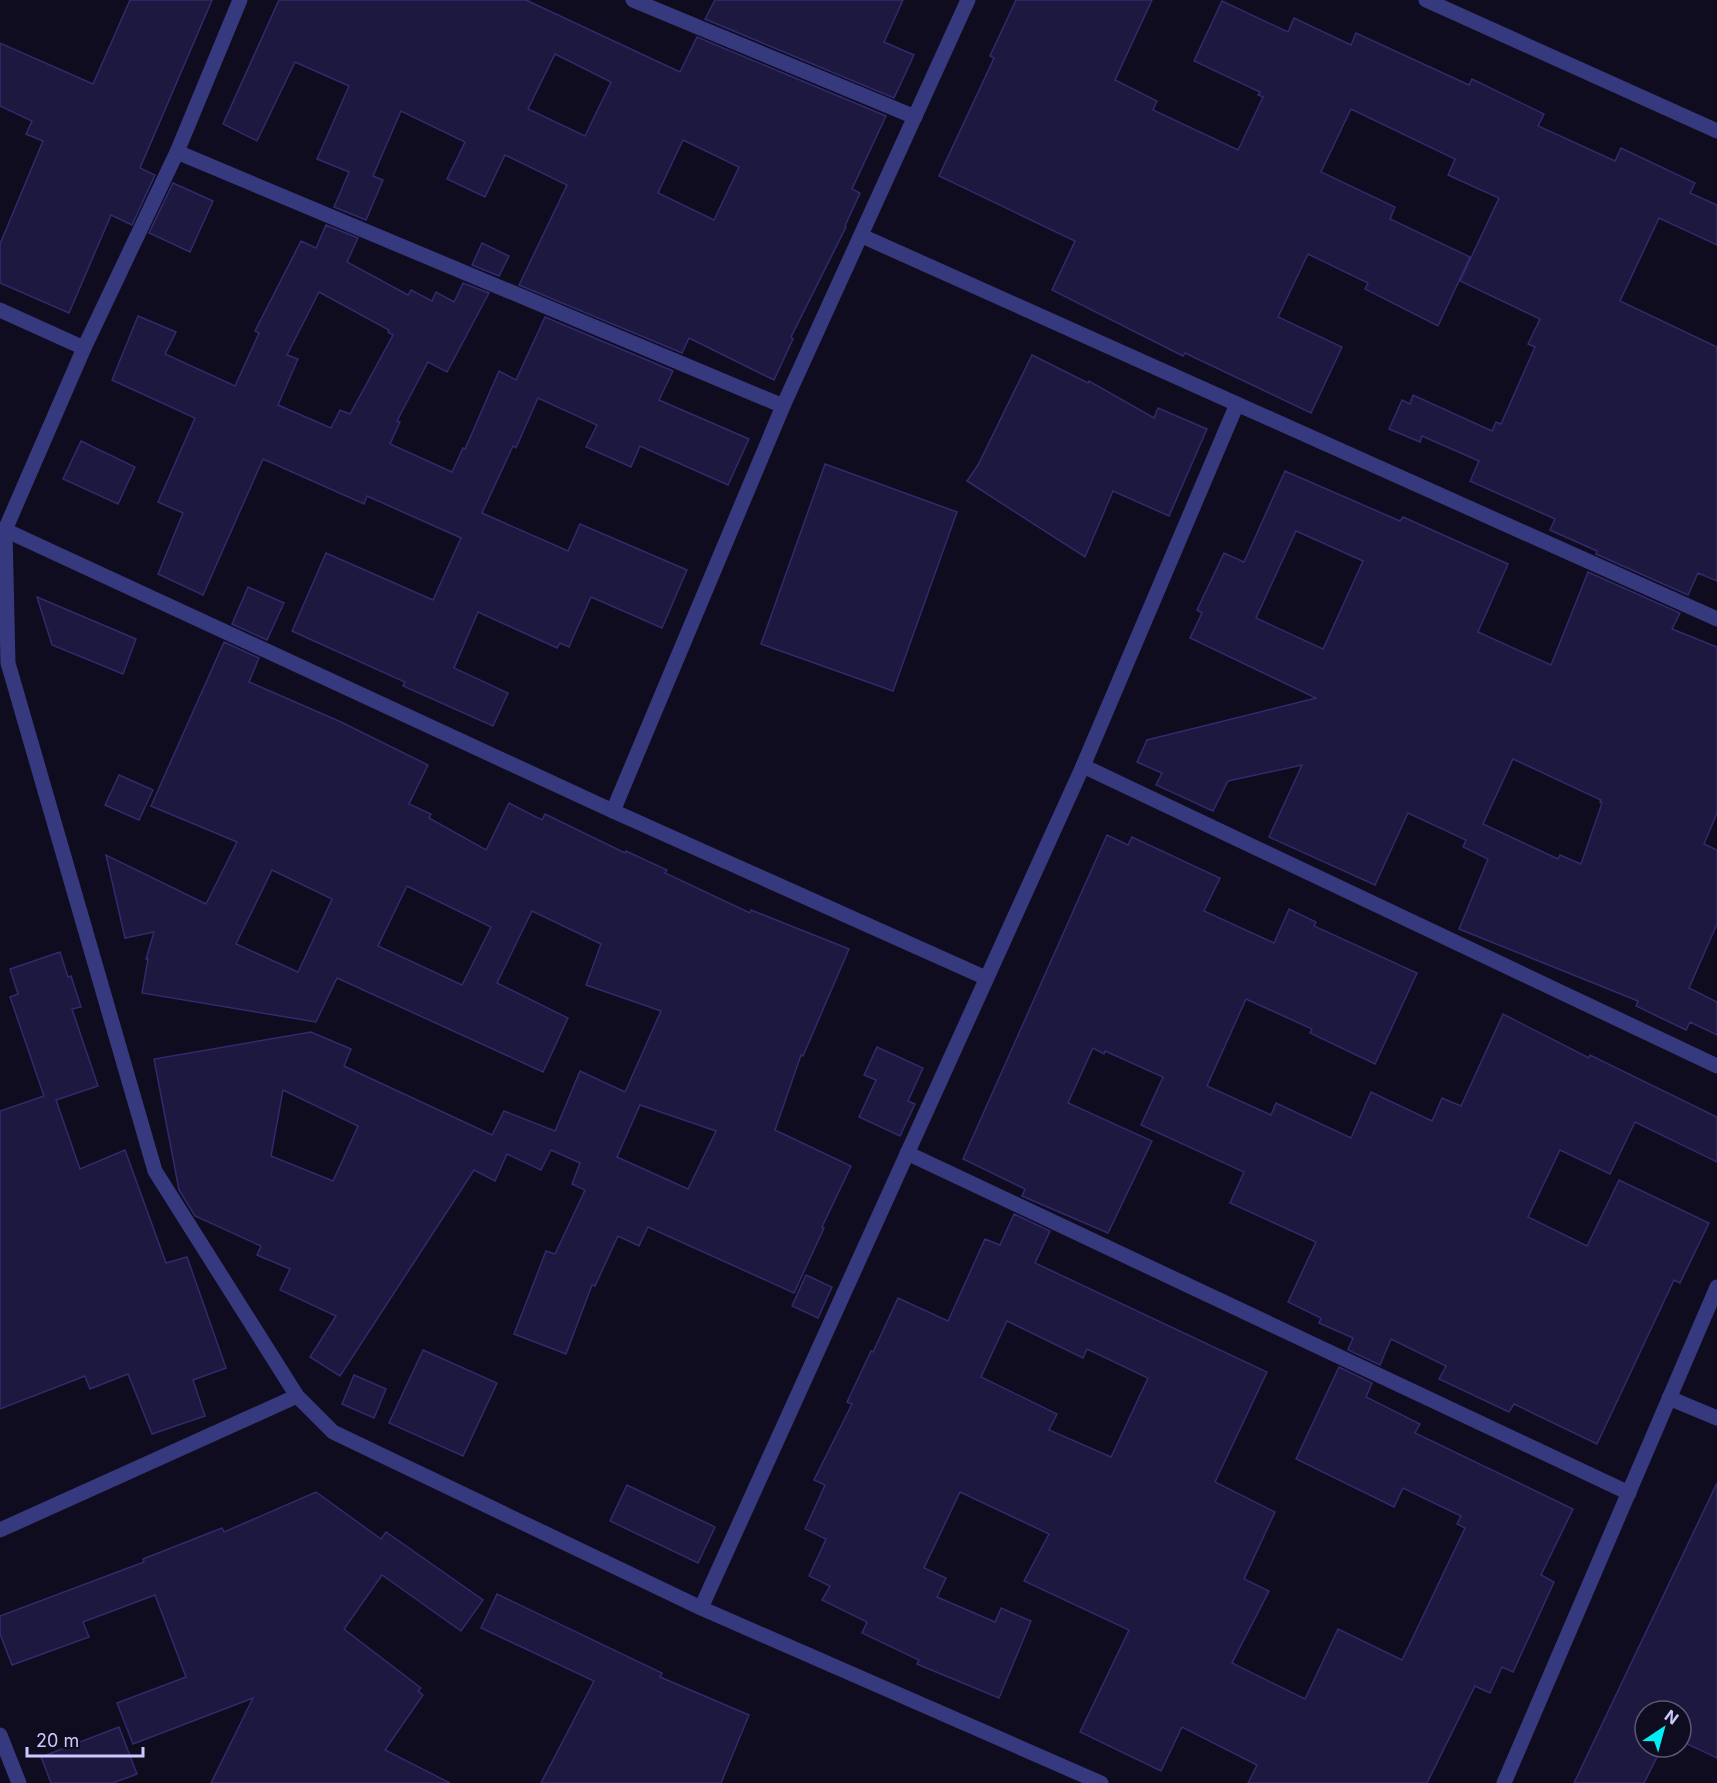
<svg xmlns="http://www.w3.org/2000/svg" width="1717" height="1783" viewBox="0 0 1717 1783" font-family="Inter,sans-serif">
  <rect width="100%" height="100%" fill="#0e0c1e"/>
  <g fill="#1d1840" stroke="#312a6c" stroke-width="1.5" fill-rule="evenodd">
    <path d="M 130,0 L 212,0 L 140,168 L 155,175 L 132,225 L 111,215 L 69,313 L 0,283 L 0,244 L 43,141 L 26,134 L 32,121 L 0,106 L 0,43 L 93,84 Z"/>
    <path d="M 279,0 L 526,0 L 680,72 L 697,37 L 886,116 L 852,189 L 860,193 L 845,226 L 846,227 L 791,337 L 793,339 L 774,380 L 689,338 L 682,353 L 519,285 L 567,185 L 505,155 L 485,197 L 447,179 L 465,142 L 401,111 L 373,176 L 383,180 L 366,220 L 334,207 L 349,172 L 317,159 L 349,86 L 295,62 L 257,141 L 223,124 ZM 555,54 L 611,82 L 585,136 L 528,109 ZM 683,140 L 739,167 L 714,220 L 658,193 Z"/>
    <path d="M 715,0 L 903,0 L 884,42 L 914,55 L 894,98 L 705,19 Z"/>
    <path d="M 1016,0 L 1152,0 L 1115,80 L 1157,101 L 1153,110 L 1238,150 L 1263,97 L 1258,95 L 1260,92 L 1194,61 L 1222,1 L 1288,32 L 1294,18 L 1351,45 L 1356,33 L 1469,85 L 1472,79 L 1544,114 L 1538,126 L 1615,161 L 1621,148 L 1695,183 L 1690,193 L 1717,205 L 1717,245 L 1659,218 L 1620,301 L 1717,347 L 1717,581 L 1698,573 L 1688,595 L 1596,554 L 1597,551 L 1550,530 L 1555,519 L 1470,481 L 1479,461 L 1422,436 L 1420,442 L 1389,429 L 1402,400 L 1410,404 L 1413,395 L 1492,431 L 1496,422 L 1501,424 L 1535,347 L 1528,344 L 1540,319 L 1460,281 L 1499,198 L 1448,175 L 1455,159 L 1351,109 L 1321,172 L 1395,207 L 1390,219 L 1470,257 L 1438,326 L 1365,289 L 1368,283 L 1308,254 L 1278,317 L 1342,347 L 1311,413 L 1185,353 L 1183,356 L 1052,290 L 1075,241 L 939,176 L 994,58 L 990,56 Z"/>
    <path d="M 173,183 L 213,201 L 190,252 L 149,233 Z"/>
    <path d="M 326,225 L 358,238 L 347,262 L 408,295 L 411,290 L 432,301 L 436,292 L 454,302 L 463,283 L 489,293 L 447,372 L 428,362 L 397,421 L 400,422 L 390,444 L 452,472 L 463,448 L 465,449 L 499,371 L 516,380 L 545,317 L 673,371 L 659,400 L 749,439 L 728,485 L 640,446 L 631,467 L 586,447 L 597,425 L 538,398 L 516,448 L 513,446 L 482,513 L 568,551 L 580,524 L 687,570 L 662,628 L 591,597 L 569,647 L 560,643 L 557,648 L 478,612 L 454,668 L 508,693 L 493,726 L 403,686 L 405,682 L 292,631 L 326,553 L 433,600 L 461,538 L 367,496 L 364,504 L 263,459 L 203,595 L 158,574 L 183,513 L 158,502 L 195,418 L 112,380 L 138,316 L 176,332 L 165,354 L 235,386 L 259,333 L 255,331 L 301,241 L 316,248 ZM 319,292 L 389,330 L 388,332 L 393,335 L 350,414 L 340,410 L 331,428 L 278,405 L 298,359 L 287,355 Z"/>
    <path d="M 482,243 L 509,256 L 499,276 L 472,265 Z"/>
    <path d="M 1032,355 L 1088,383 L 1089,381 L 1154,418 L 1158,408 L 1207,429 L 1169,516 L 1113,491 L 1085,557 L 967,481 L 978,465 Z"/>
    <path d="M 81,441 L 135,467 L 118,504 L 63,479 Z"/>
    <path d="M 825,464 L 957,512 L 893,691 L 761,644 Z"/>
    <path d="M 1285,471 L 1400,521 L 1403,517 L 1508,564 L 1478,632 L 1551,665 L 1588,572 L 1680,613 L 1672,629 L 1717,647 L 1717,813 L 1704,844 L 1717,850 L 1717,924 L 1689,988 L 1717,1002 L 1717,1035 L 1690,1022 L 1686,1030 L 1636,1006 L 1638,1001 L 1459,929 L 1488,859 L 1463,847 L 1466,840 L 1408,813 L 1375,885 L 1269,837 L 1302,765 L 1228,781 L 1213,811 L 1156,785 L 1162,773 L 1137,762 L 1147,740 L 1316,698 L 1190,638 L 1202,613 L 1197,610 L 1224,553 L 1244,562 ZM 1296,531 L 1363,561 L 1323,649 L 1256,618 ZM 1513,759 L 1601,800 L 1600,802 L 1602,803 L 1581,864 L 1560,855 L 1558,859 L 1483,824 Z"/>
    <path d="M 248,587 L 284,603 L 267,640 L 232,624 Z"/>
    <path d="M 37,597 L 136,639 L 123,674 L 52,645 Z"/>
    <path d="M 224,642 L 259,658 L 249,682 L 341,722 L 428,765 L 409,804 L 431,814 L 429,818 L 486,850 L 509,803 L 542,820 L 545,814 L 625,853 L 626,851 L 667,870 L 665,873 L 750,913 L 751,910 L 849,949 L 803,1056 L 801,1055 L 775,1130 L 851,1166 L 822,1227 L 824,1228 L 794,1293 L 648,1227 L 639,1246 L 618,1236 L 595,1286 L 592,1285 L 566,1354 L 514,1334 L 546,1251 L 555,1254 L 585,1190 L 572,1184 L 580,1163 L 551,1150 L 541,1170 L 507,1154 L 495,1181 L 474,1170 L 340,1376 L 310,1357 L 336,1316 L 280,1290 L 290,1269 L 257,1255 L 261,1246 L 195,1216 L 179,1190 L 154,1059 L 311,1032 L 351,1049 L 344,1066 L 492,1135 L 504,1111 L 555,1131 L 580,1071 L 625,1092 L 661,1011 L 586,985 L 601,944 L 532,911 L 497,983 L 568,1018 L 543,1072 L 337,978 L 316,1022 L 142,993 L 148,959 L 146,959 L 154,932 L 125,938 L 106,855 L 206,904 L 237,842 L 151,806 ZM 272,870 L 332,899 L 298,972 L 236,944 ZM 407,886 L 491,927 L 462,985 L 378,946 ZM 283,1090 L 358,1126 L 333,1181 L 271,1156 ZM 640,1105 L 716,1131 L 688,1189 L 617,1157 Z"/>
    <path d="M 119,775 L 153,790 L 139,820 L 105,805 Z"/>
    <path d="M 1107,835 L 1128,845 L 1132,837 L 1220,878 L 1204,911 L 1274,943 L 1289,909 L 1316,922 L 1314,926 L 1417,973 L 1375,1064 L 1310,1033 L 1312,1029 L 1246,999 L 1207,1086 L 1271,1115 L 1276,1103 L 1351,1138 L 1371,1092 L 1432,1121 L 1442,1098 L 1461,1106 L 1503,1014 L 1589,1058 L 1590,1055 L 1717,1117 L 1717,1162 L 1635,1122 L 1610,1174 L 1560,1150 L 1528,1217 L 1587,1246 L 1619,1180 L 1709,1223 L 1680,1283 L 1674,1280 L 1597,1444 L 1514,1404 L 1509,1412 L 1439,1379 L 1446,1366 L 1391,1339 L 1380,1365 L 1348,1350 L 1353,1338 L 1319,1323 L 1321,1318 L 1288,1302 L 1316,1242 L 1230,1203 L 1244,1172 L 1141,1125 L 1163,1077 L 1105,1051 L 1104,1054 L 1093,1048 L 1068,1103 L 1152,1141 L 1108,1233 L 1022,1196 L 1025,1189 L 963,1159 Z"/>
    <path d="M 60,952 L 68,977 L 71,976 L 81,1007 L 72,1009 L 98,1086 L 56,1100 L 80,1169 L 125,1150 L 166,1263 L 187,1257 L 226,1368 L 193,1380 L 205,1416 L 152,1434 L 128,1374 L 90,1389 L 85,1376 L 0,1409 L 0,1111 L 44,1096 L 10,997 L 18,994 L 10,969 Z"/>
    <path d="M 877,1047 L 923,1068 L 908,1101 L 915,1104 L 900,1136 L 859,1117 L 876,1080 L 864,1075 Z"/>
    <path d="M 1014,1214 L 1050,1231 L 1035,1263 L 1267,1372 L 1215,1482 L 1275,1512 L 1244,1579 L 1269,1591 L 1232,1663 L 1305,1699 L 1338,1629 L 1402,1660 L 1465,1528 L 1457,1524 L 1461,1516 L 1403,1488 L 1394,1507 L 1296,1459 L 1339,1367 L 1372,1383 L 1366,1397 L 1420,1424 L 1415,1433 L 1573,1509 L 1541,1575 L 1554,1582 L 1513,1672 L 1502,1667 L 1490,1693 L 1475,1686 L 1427,1783 L 1248,1783 L 1257,1765 L 1182,1727 L 1161,1771 L 1080,1732 L 1129,1630 L 1024,1581 L 1049,1534 L 960,1492 L 924,1568 L 946,1578 L 937,1597 L 995,1622 L 1001,1608 L 1031,1621 L 999,1698 L 917,1664 L 919,1660 L 862,1633 L 867,1622 L 822,1600 L 830,1586 L 809,1576 L 826,1539 L 805,1529 L 825,1485 L 814,1480 L 852,1404 L 847,1402 L 871,1351 L 873,1352 L 898,1298 L 948,1321 L 985,1239 L 1000,1245 ZM 1007,1321 L 1083,1358 L 1087,1349 L 1148,1378 L 1111,1457 L 1049,1430 L 1057,1414 L 981,1377 Z"/>
    <path d="M 806,1275 L 832,1287 L 818,1318 L 792,1306 Z"/>
    <path d="M 423,1350 L 497,1383 L 463,1456 L 389,1423 Z"/>
    <path d="M 354,1375 L 386,1389 L 374,1418 L 342,1404 Z"/>
    <path d="M 1717,1483 L 1717,1758 L 1681,1741 L 1681,1711 L 1645,1711 L 1645,1747 L 1662,1747 L 1644,1783 L 1574,1783 Z"/>
    <path d="M 627,1485 L 715,1527 L 698,1563 L 610,1521 Z"/>
    <path d="M 316,1492 L 381,1539 L 386,1532 L 483,1600 L 461,1631 L 382,1575 L 344,1629 L 421,1688 L 418,1691 L 423,1695 L 385,1750 L 450,1783 L 211,1783 L 253,1698 L 133,1744 L 117,1703 L 186,1677 L 155,1595 L 83,1622 L 89,1637 L 12,1665 L 0,1634 L 0,1616 L 144,1562 L 143,1559 L 222,1528 L 224,1532 Z"/>
    <path d="M 497,1594 L 662,1673 L 660,1677 L 749,1715 L 721,1783 L 541,1783 L 594,1681 L 481,1628 Z"/>
    <path d="M 119,1727 L 137,1774 L 113,1783 L 51,1783 L 41,1757 Z"/>
  </g>
  <g fill="none" stroke-linecap="round" stroke-linejoin="round">
    <g stroke="#36397e" stroke-width="15">
      <path d="M 240,0 L 177,152 L 84,348 L 5,530 L 8,663 L 155,1171 L 297,1396 L 333,1432 L 701,1608 L 1101,1783"/>
      <path d="M 633,0 L 915,117"/>
      <path d="M 1426,0 L 1717,131"/>
      <path d="M 177,152 L 783,406"/>
      <path d="M 862,236 L 1717,619"/>
      <path d="M 0,310 L 84,348"/>
      <path d="M 5,530 L 613,811 L 986,978"/>
      <path d="M 1083,766 L 1717,1066"/>
      <path d="M 613,811 L 783,406 L 968,0"/>
      <path d="M 907,1153 L 1629,1493"/>
      <path d="M 1669,1398 L 1717,1418"/>
      <path d="M 0,1530 L 297,1396"/>
      <path d="M 701,1608 L 1083,766 L 1237,404"/>
      <path d="M 0,1735 L 19,1783"/>
      <path d="M 1504,1783 L 1717,1287"/>
    </g>
  </g>
  <g transform="translate(1663 1729) rotate(36)"><circle r="28" fill="#0e0c1e" stroke="#5a5878" stroke-width="1.5"/>
  <path d="M0-4.5L10 22L0 15L-10 22Z" fill="#00eff4"/>
  <text y="-9" font-size="16" font-weight="bold" text-anchor="middle" fill="#cbc9ff">N</text>
  </g>
  <path d="M27 1747v9h116v-9" fill="none" stroke="#cbc9ff" stroke-width="3"/>
  <text x="36" y="1747" font-size="18" fill="#cbc9ff" stroke="#0e0c1e" stroke-width="4.5" paint-order="stroke">20 m</text>
</svg>
